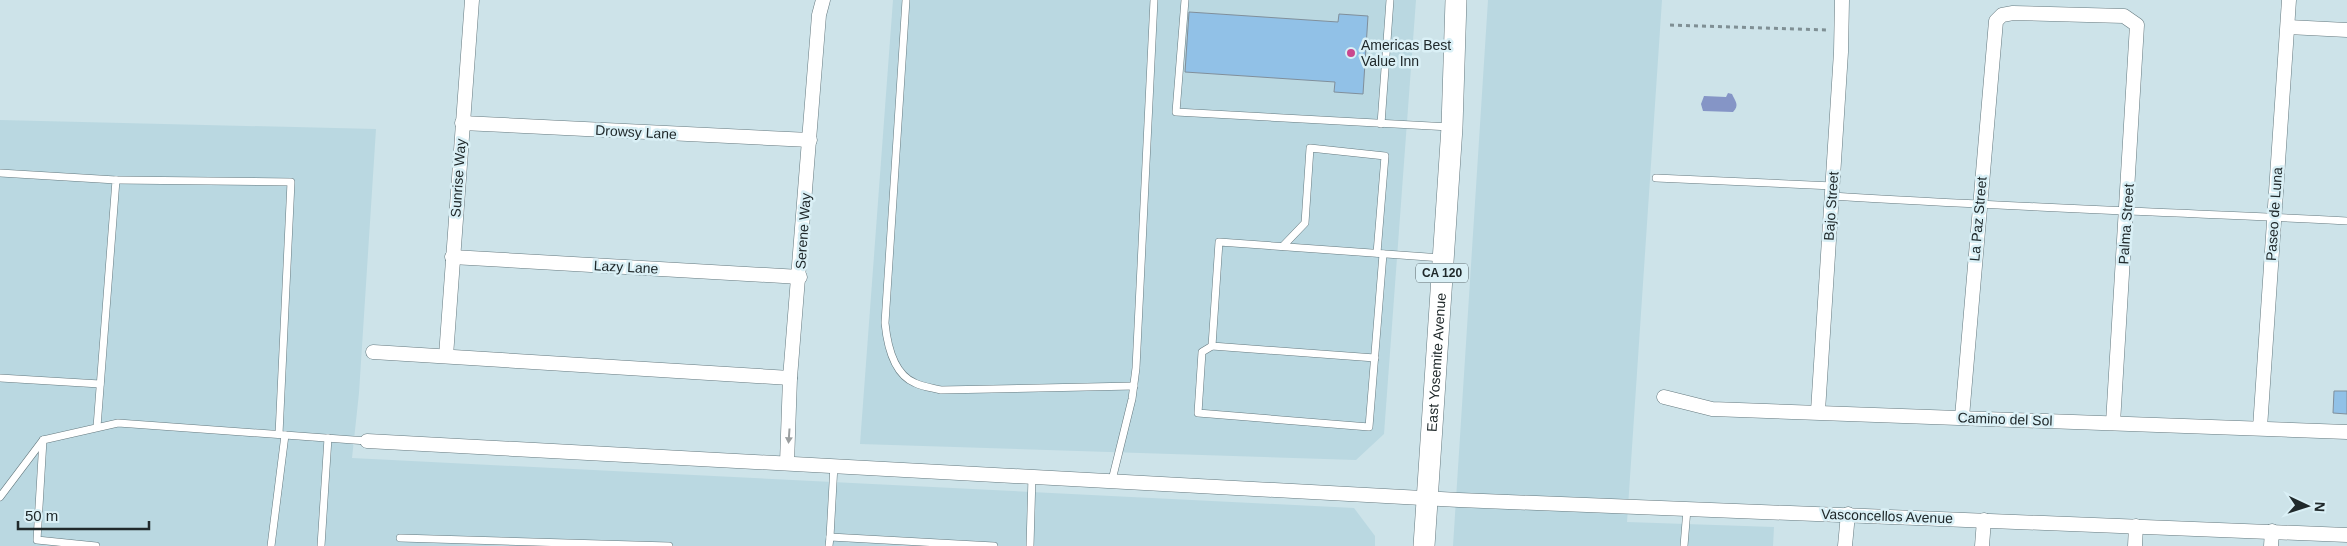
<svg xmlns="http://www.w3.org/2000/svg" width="2347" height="546" viewBox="0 0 2347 546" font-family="Helvetica,sans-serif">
  <rect width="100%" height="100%" fill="#cde3e9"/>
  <g fill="#bad8e1">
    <path d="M 893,0 L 1416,0 L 1384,434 L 1356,460 L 860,444 Z"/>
    <path d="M 1488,0 L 1662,0 L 1627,522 L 1774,527 L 1773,546 L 1453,546 Z"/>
    <path d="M 0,120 L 376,129 L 359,393 L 352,458 L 1354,508 L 1375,536 L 1375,546 L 0,546 Z"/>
  </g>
  <path fill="#8595c6" d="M 1728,93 L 1732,94 C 1735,101 1740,105 1733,112 L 1703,111 L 1701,104 L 1704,96 L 1726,97 Z"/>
  <g fill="#91c1e7" stroke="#808f9b">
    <path d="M 1189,12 L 1338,22 L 1339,14 L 1368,16 L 1363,94 L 1334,92 L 1335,82 L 1185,72 Z"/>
    <path d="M 2334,391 L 2347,391 L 2347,414 L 2333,413 Z"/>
  </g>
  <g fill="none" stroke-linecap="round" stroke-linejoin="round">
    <defs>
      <g id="lane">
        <path d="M 906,0 L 885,323 C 887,343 893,374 915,383 C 923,387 933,388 941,390 L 1134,386"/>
        <path d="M 1185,0 L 1176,112 L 1450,127"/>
        <path d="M 1381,124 L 1390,0"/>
        <path d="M 0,173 L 116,180 L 97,427"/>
        <path d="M 1656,178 L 1833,186"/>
        <path d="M 116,180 L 291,182 L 279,434"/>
        <path d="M 1832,196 C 2003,207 2175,212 2347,221"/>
        <path d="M 1283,246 L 1305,223 L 1310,148 L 1385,156 L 1377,253"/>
        <path d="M 1212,346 L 1202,352 L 1198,413 L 1369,427 L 1383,254"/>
        <path d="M 1375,358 L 1212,346 L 1219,242 L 1442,258"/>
        <path d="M 0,378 L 100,384"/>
        <path d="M 1112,480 L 1132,399 L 1136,368 L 1154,0"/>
        <path d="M 0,497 L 43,440"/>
        <path d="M 830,537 L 834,465"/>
        <path d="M 400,538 L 669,546"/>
        <path d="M 96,546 L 37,540 L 43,440 L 118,423 L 367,441"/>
        <path d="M 271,546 L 285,435"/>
        <path d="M 321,546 L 328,438"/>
        <path d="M 829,546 L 830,537 L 994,546"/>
        <path d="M 1030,546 L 1032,476"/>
        <path d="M 1684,546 L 1687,509"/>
      </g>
      <g id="street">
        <path d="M 2288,27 L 2347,30"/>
        <path d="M 462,123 L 810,140"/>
        <path d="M 452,257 L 800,277"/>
        <path d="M 373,352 L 790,378"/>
        <path d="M 446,356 L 472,0"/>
        <path d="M 1664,397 L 1712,409 L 2347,432"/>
        <path d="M 1818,411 L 1841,52 L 1842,0"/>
        <path d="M 1962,417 L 1996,21 L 2002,15 L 2013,13 L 2124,16 L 2137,25 L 2113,423"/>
        <path d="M 2260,428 L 2289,0"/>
        <path d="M 367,441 L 1459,500 L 2347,535"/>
        <path d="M 787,463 L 790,378 L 819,15 L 823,0"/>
        <path d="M 1845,546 L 1848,514"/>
        <path d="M 1982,546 L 1984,520"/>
        <path d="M 2135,546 L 2136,526"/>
        <path d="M 2271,546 L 2272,531"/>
      </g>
      <g id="primary">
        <path id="s1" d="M 1424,546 L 1452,127 L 1456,0"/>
      </g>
    </defs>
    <use href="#lane" stroke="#65797f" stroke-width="8"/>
    <use href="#street" stroke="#65797f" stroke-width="15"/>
    <use href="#primary" stroke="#65797f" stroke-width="22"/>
    <path stroke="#7f8f94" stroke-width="3" stroke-dasharray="4 4" stroke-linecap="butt" d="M 1670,25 L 1827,30"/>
    <use href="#lane" stroke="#fff" stroke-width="7"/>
    <use href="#street" stroke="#fff" stroke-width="14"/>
    <use href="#primary" stroke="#fff" stroke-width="21"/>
  </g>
  <defs><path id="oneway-solid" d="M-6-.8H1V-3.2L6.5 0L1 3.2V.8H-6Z" transform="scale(1.25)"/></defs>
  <use fill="#9b9fa0" href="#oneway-solid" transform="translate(789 436) rotate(94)"/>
  <circle fill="#ca478e" stroke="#daf0f6" stroke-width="2" cx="1351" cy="53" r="5"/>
  <g text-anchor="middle" stroke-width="5" stroke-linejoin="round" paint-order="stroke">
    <rect fill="#daf0f6" stroke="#586568" stroke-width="1" x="1416" y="263.5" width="52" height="19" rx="4"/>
    <g font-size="12" font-weight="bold" fill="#20292b">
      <text x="1442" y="277">CA 120</text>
    </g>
    <g font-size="14" fill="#20292b" stroke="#daf0f6" text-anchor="start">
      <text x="1361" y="50">Americas Best<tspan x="1361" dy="16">Value Inn</tspan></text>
    </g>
    <g font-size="14" fill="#20292b" stroke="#daf0f6">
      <text transform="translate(636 132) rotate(3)" y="5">Drowsy Lane</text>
      <text transform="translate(458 178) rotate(-86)" y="5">Sunrise Way</text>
      <text transform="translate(1831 206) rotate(-86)" y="5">Bajo Street</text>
      <text transform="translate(2274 214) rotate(-86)" y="5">Paseo de Luna</text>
      <text transform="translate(1978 219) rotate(-85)" y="5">La Paz Street</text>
      <text transform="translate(2126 224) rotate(-86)" y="5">Palma Street</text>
      <text transform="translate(803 231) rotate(-86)" y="5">Serene Way</text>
      <text transform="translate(626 267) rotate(3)" y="5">Lazy Lane</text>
      <text dy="5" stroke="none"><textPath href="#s1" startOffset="184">East Yosemite Avenue</textPath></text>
      <text transform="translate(2005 419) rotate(2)" y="5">Camino del Sol</text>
      <text transform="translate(1887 516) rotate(2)" y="5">Vasconcellos Avenue</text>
    </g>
  </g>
  <g transform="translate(2307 506) rotate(94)" stroke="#daf0f6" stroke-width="4" paint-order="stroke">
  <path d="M0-4L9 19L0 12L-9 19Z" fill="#20292b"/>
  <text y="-8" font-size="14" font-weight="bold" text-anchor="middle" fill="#20292b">N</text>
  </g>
  <path d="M18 521v8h131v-8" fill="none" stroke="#20292b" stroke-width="2.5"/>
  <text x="25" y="521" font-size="15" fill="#20292b" stroke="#daf0f6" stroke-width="4" paint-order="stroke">50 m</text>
</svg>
